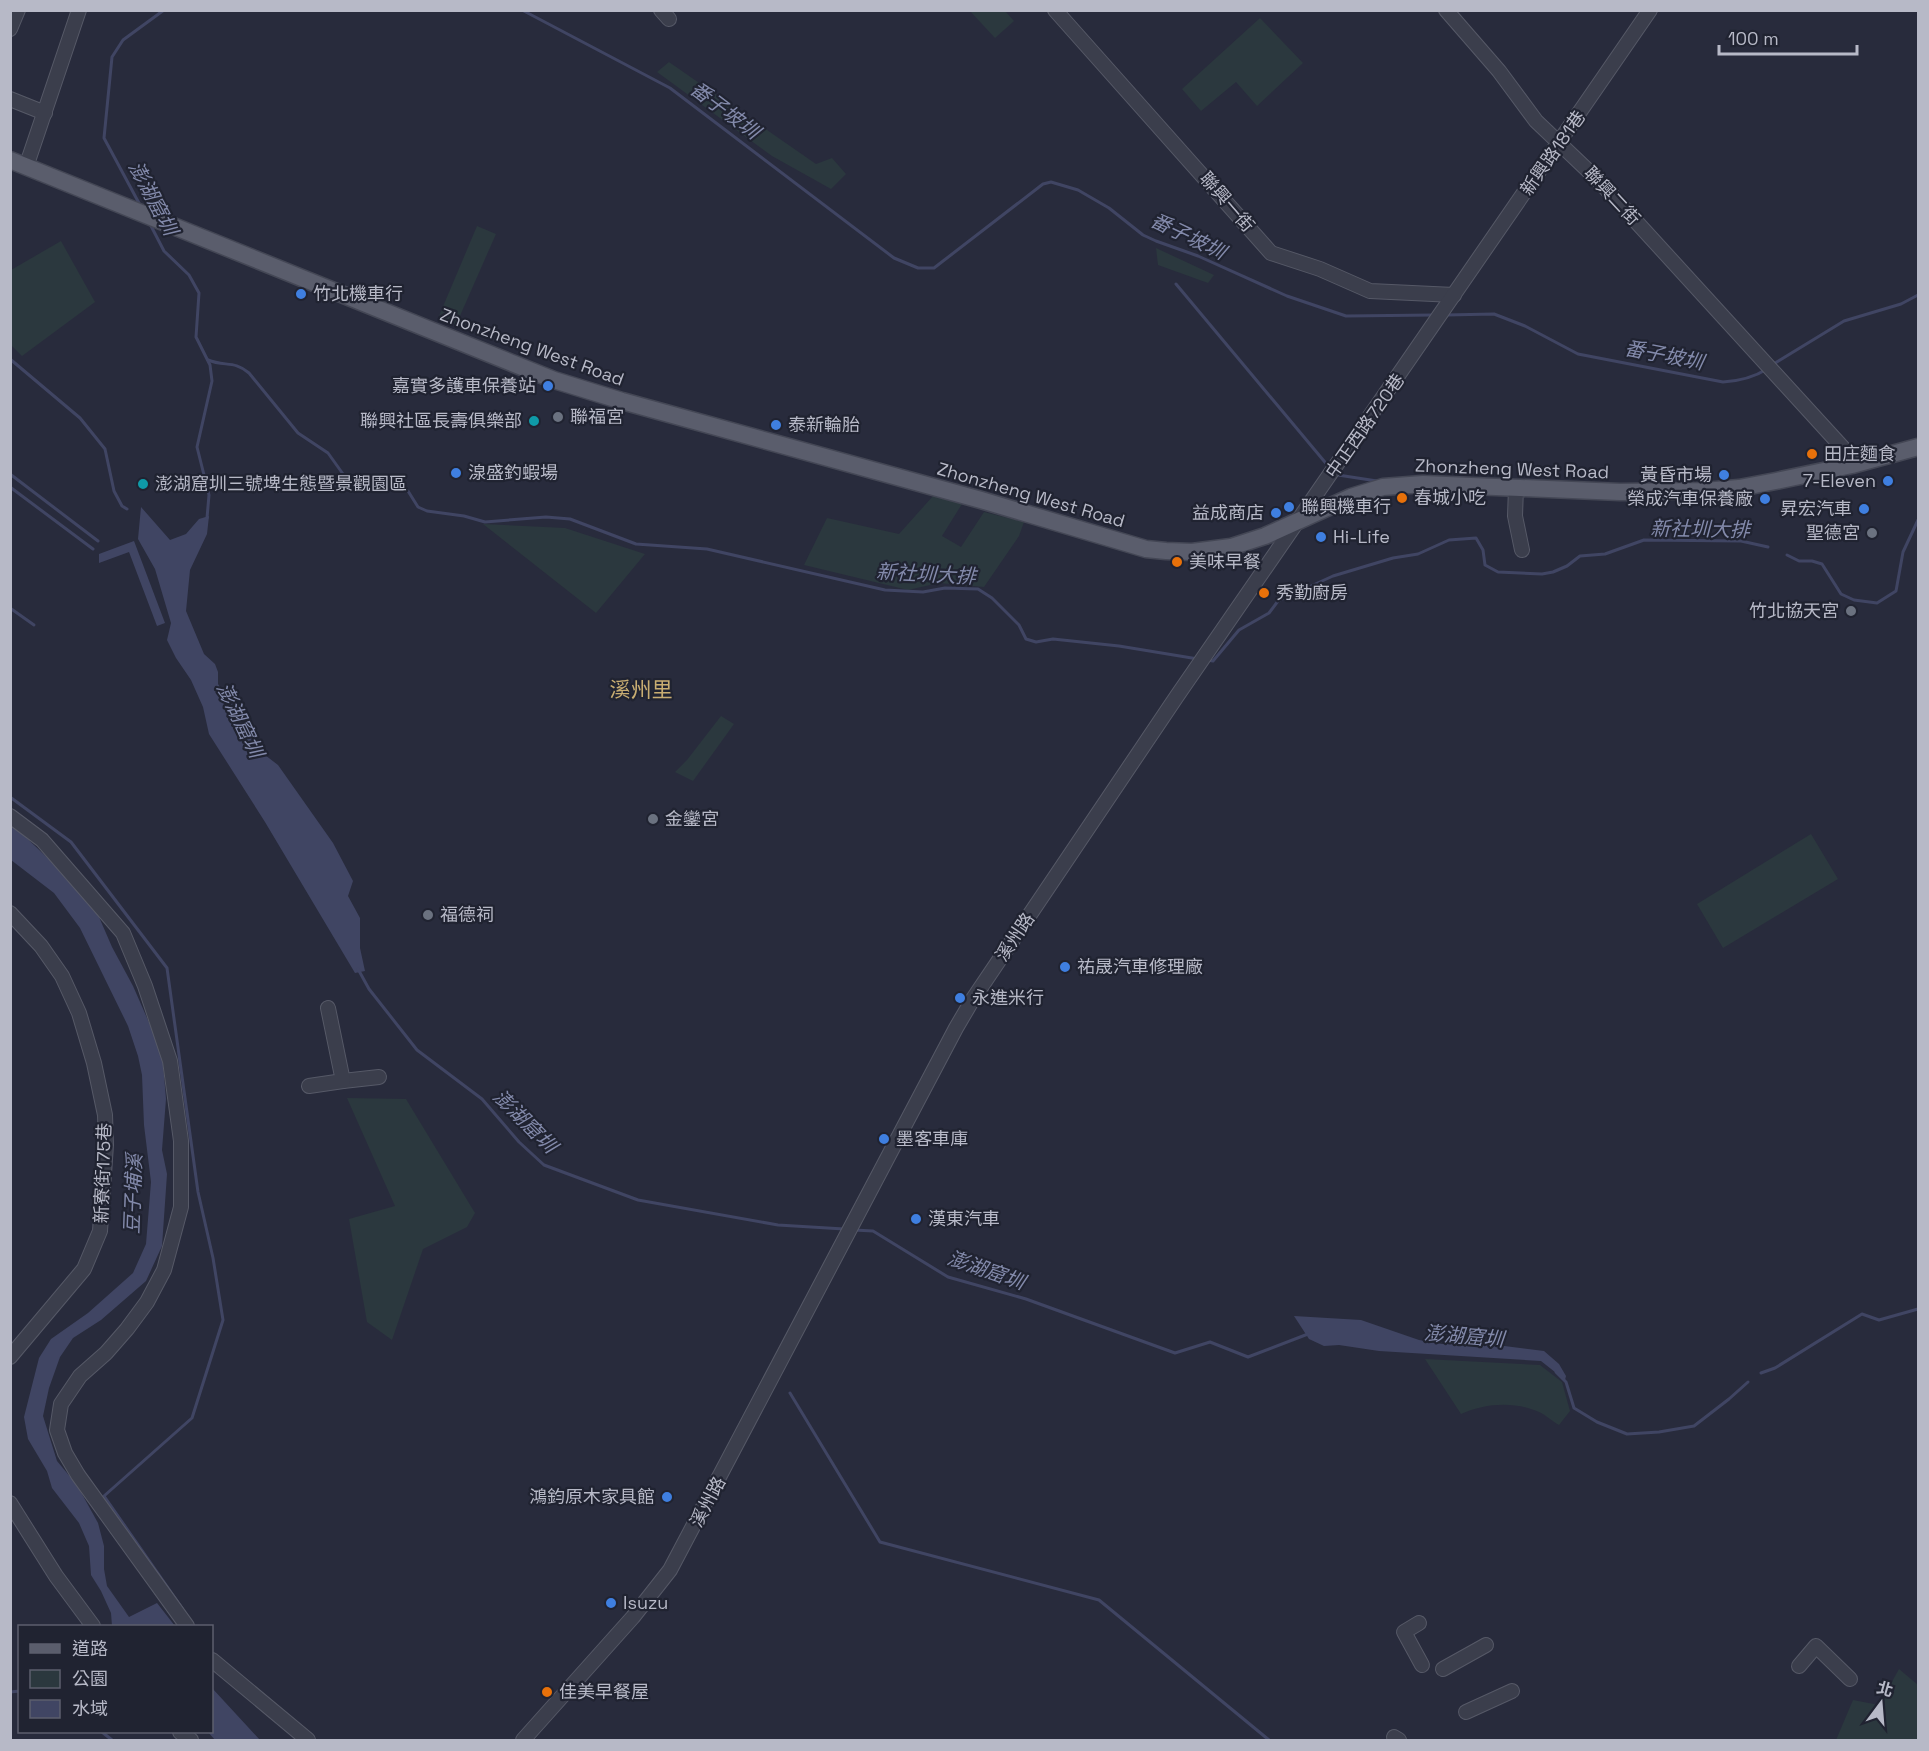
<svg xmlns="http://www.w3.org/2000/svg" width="1929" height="1751" viewBox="0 0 1929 1751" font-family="'Space Grotesk','Noto Sans TC',sans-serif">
  <rect width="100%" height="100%" fill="#282b3c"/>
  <g fill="#2b383e">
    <path d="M 970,11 L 1005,11 L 1014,21 L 995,38 Z"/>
    <path d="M 1260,18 L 1303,63 L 1257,106 L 1236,82 L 1201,111 L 1182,89 Z"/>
    <path d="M 669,62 L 816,164 L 832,158 L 846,174 L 831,189 L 772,156 L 657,72 Z"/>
    <path d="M 477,226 L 496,234 L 456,325 L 439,316 Z"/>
    <path d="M 61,241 L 95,302 L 22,356 L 11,345 L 11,270 Z"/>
    <path d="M 1156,248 L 1214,275 L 1208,283 L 1158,265 Z"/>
    <path d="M 933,496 L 962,504 L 942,536 L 961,547 L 984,512 L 1024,522 L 1019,536 L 984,587 L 939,583 L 908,590 L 804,565 L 827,518 L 899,534 Z"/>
    <path d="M 483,524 L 565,528 L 645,554 L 596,613 Z"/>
    <path d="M 721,716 L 734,724 L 693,781 L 675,772 L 687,760 Z"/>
    <path d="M 1811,834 L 1838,879 L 1723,948 L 1697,904 Z"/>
    <path d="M 347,1098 L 406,1099 L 475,1213 L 467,1227 L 423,1249 L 392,1340 L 367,1322 L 349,1219 L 395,1206 Z"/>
    <path d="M 1425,1359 L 1540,1365 L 1562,1382 L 1570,1411 L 1559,1425 C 1552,1421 1546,1415 1539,1412 C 1515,1401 1485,1403 1461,1414 Z"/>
    <path d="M 1899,1669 L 1918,1685 L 1918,1740 L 1836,1740 L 1853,1700 L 1879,1705 Z"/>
  </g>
  <g fill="#404563">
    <path d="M 141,507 L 170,540 L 186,534 L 199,519 L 209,516 L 207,534 L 190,570 L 186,611 L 204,654 L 215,664 L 218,672 L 218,684 L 265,755 L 278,765 L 333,843 L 353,881 L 348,896 L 360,918 L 360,948 L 365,971 L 355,973 L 265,822 L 209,734 L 203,707 L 191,680 L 176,658 L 167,640 L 171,623 L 155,569 L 138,539 Z"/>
    <path d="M 134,541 L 165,623 L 157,626 L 129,552 L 99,563 L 99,554 Z"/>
    <path d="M 10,822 L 59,869 L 86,899 L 99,917 L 112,947 L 133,986 L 162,1052 L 166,1099 L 162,1150 L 167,1174 L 162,1246 L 146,1281 L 101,1320 L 73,1338 L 60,1357 L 49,1388 L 43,1416 L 57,1461 L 77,1485 L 98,1523 L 104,1546 L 104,1569 L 107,1586 L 129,1617 L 157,1603 L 175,1626 L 112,1626 L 111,1613 L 101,1591 L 91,1575 L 89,1546 L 79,1523 L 52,1488 L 47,1471 L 28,1439 L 24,1417 L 39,1358 L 51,1339 L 88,1313 L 133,1273 L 146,1244 L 151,1182 L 144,1125 L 142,1075 L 138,1056 L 128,1026 L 80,928 L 54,893 L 11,860 Z"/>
    <path d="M 1294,1316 L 1361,1320 L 1419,1340 L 1442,1344 L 1473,1342 L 1544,1351 L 1559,1364 L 1566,1376 L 1565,1380 L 1541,1361 L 1379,1351 L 1339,1345 L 1324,1346 L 1309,1339 Z"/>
    <path d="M 212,1688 L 260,1740 L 215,1740 L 208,1732 L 212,1732 Z"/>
  </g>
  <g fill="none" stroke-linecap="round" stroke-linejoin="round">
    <g stroke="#404563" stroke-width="3">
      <path d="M 522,10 L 670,88 L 894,258 L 918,268 L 934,268 L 1043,184 L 1051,182 L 1078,190 L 1109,208 L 1143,235 L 1156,241 L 1198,256 L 1287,296 L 1346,316 L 1433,315"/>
      <path d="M 140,205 L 104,138 L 112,57 L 123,40 L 164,10"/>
      <path d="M 150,224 L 164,251 L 189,275 L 199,293 L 196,337 L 210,365 L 212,381 L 197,447 L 209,495 L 207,518"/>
      <path d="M 1176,284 L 1329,467"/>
      <path d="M 1446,315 L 1494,314 L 1525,326 L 1578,354 L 1723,382 C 1739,381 1753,378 1767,369"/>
      <path d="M 10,359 L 80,418 L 105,449 L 114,491 L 122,506 L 127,509"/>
      <path d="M 208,360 C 225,367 234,360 249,373 L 298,433 L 328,453 L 343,474 L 352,481 L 360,483 L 400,487 L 408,491 L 418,507 L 427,511 L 464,516 L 485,522 L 546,517 L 570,519 L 636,544 L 707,549 L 885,590 L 923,592 L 945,588 L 978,589 L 992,598 L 1019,625 L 1026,639 L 1036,642 L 1053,639 L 1119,646 L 1198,659"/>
      <path d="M 1772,365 L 1844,321 L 1901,304 L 1918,295"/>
      <path d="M 10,474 L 98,541"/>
      <path d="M 1338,475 L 1377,481"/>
      <path d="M 10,487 L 93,549"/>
      <path d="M 1787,555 L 1799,561 L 1812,561 L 1822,564 L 1841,594 L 1854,600 L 1877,603 L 1896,591 L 1903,552 L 1918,520"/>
      <path d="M 10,608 L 34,625"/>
      <path d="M 1207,660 L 1213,661 L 1239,630 L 1269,613 L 1278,601 L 1333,576 L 1393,558 L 1418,554 L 1449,540 L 1476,538 L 1483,550 L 1485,565 L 1498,572 L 1542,574 L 1553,572 L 1567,566 L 1580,556 L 1605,554 L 1644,540 L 1741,541 L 1768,547"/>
      <path d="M 10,797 L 71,842 L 167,968 L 198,1192 L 213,1258 L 223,1320 L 192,1418 L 104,1496 L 182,1608"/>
      <path d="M 358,969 L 369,989 L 417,1050 L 482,1099 L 519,1142 L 544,1165 L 638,1200 L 778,1225 L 844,1229"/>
      <path d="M 854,1230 L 873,1231 L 948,1277 L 1026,1299 L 1175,1353 L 1210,1342 L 1248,1357 L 1308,1334"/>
      <path d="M 1556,1372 L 1566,1382 L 1574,1408 L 1597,1422 L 1627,1434 L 1659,1432 L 1694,1426 L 1729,1399 L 1748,1382"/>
      <path d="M 1761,1373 L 1775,1368 L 1862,1314 L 1879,1320 L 1918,1309"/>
      <path d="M 790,1393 L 880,1542 L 1099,1600 L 1269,1740"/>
      <path d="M 10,1692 L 20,1691"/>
      <path d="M 102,1732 L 112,1740"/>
    </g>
    <defs>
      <g id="minor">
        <path d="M 661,10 L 669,19"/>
        <path d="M 1055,10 L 1271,253 L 1320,269 L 1370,291 L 1454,295"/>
        <path d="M 1446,10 L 1499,71 L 1536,121 L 1600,182 L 1843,448 L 1852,465"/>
        <path d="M 10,29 L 18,10"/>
        <path d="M 10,99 L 45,113"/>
        <path d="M 26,167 L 79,10"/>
        <path d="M 1516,488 L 1515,516 L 1522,550"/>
        <path d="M 10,816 L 42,840 L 123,933 L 145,986 L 170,1061 L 181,1141 L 181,1207 L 164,1270 L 147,1302 L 127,1329 L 106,1353 L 80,1376 L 61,1404 L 57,1430 L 65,1453 L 78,1475 L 187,1626"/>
        <path d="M 10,913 L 41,946 L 62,976 L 79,1013 L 94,1063 L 105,1115 L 106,1145 L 100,1231 L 84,1269 L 10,1357"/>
        <path d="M 343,1081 L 379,1077"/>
        <path d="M 309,1086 L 343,1081 L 328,1008"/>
        <path d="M 10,1503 L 56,1576 L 93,1626"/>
        <path d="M 1419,1623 L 1404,1632 L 1422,1665"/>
        <path d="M 212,1660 L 308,1740"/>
        <path d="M 1799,1666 L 1816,1646 L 1850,1679"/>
        <path d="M 1443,1669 L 1486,1645"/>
        <path d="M 1466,1712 L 1512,1691"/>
        <path d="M 180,1732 L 191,1740"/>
        <path d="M 1394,1737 L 1399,1740"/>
        <path d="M 523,1740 L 633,1617 L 670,1570 L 956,1028 L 973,999 L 1177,696 L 1650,10"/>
      </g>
      <path id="major" d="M 10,160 L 554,380 L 622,401 L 981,500 L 1146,549 L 1166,551 L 1192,552 L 1231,547 L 1265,536 L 1351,497 L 1383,487 L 1423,484 L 1620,492 L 1704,491 L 1739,488 L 1776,481 L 1852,465 L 1918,447"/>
    </defs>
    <use href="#minor" stroke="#565967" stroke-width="16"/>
    <use href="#major" stroke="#444755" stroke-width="19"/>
    <use href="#minor" stroke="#3b3e4c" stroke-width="14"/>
    <use href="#major" stroke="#5a5d6c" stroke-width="16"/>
  </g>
  <g fill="#3f7fe0" stroke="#202331" stroke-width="2">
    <circle cx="301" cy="294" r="6"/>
    <circle cx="548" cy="386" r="6"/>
    <circle cx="776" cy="425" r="6"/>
    <circle cx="456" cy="473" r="6"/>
    <circle cx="1724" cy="475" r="6"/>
    <circle cx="1888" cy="481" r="6"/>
    <circle cx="1765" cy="499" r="6"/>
    <circle cx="1289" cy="507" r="6"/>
    <circle cx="1864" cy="509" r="6"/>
    <circle cx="1276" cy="513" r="6"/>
    <circle cx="1321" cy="537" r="6"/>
    <circle cx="1065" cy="967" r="6"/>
    <circle cx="960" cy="998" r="6"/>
    <circle cx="884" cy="1139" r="6"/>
    <circle cx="916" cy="1219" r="6"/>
    <circle cx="667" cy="1497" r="6"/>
    <circle cx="611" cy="1603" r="6"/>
  </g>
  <g fill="#6b7280" stroke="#202331" stroke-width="2">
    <circle cx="558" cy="417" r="6"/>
    <circle cx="1872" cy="533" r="6"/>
    <circle cx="1851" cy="611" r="6"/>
    <circle cx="653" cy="819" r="6"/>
    <circle cx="428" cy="915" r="6"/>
  </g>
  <g fill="#0f9aa8" stroke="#202331" stroke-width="2">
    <circle cx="534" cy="421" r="6"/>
    <circle cx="143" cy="484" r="6"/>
  </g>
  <g fill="#e8710a" stroke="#202331" stroke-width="2">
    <circle cx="1812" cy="454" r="6"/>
    <circle cx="1402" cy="498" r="6"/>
    <circle cx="1177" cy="562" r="6"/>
    <circle cx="1264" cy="593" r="6"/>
    <circle cx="547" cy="1692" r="6"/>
  </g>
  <g text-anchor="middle" stroke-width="4.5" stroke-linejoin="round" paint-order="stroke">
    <g font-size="18" fill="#b7b9c7" stroke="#202331">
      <text transform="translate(1553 153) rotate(-55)" y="6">新興路181巷</text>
      <text transform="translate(1612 196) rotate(47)" y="6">聯興二街</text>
      <text transform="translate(1227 202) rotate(49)" y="6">聯興一街</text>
      <text transform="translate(532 347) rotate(20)" y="6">Zhonzheng West Road</text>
      <text transform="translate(1365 426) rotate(-55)" y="6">中正西路720巷</text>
      <text transform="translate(1512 469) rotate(2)" y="6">Zhonzheng West Road</text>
      <text transform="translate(1031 495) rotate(16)" y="6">Zhonzheng West Road</text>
      <text transform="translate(1015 937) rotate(-56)" y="6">溪州路</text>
      <text transform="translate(103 1173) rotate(-88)" y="6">新寮街175巷</text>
      <text transform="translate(708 1502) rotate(-62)" y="6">溪州路</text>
    </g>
    <g font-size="18" fill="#b7b9c7" stroke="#202331" text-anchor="start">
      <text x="313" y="300">竹北機車行</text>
      <text x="536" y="392" text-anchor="end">嘉實多護車保養站</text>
      <text x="570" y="423">聯福宮</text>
      <text x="522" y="427" text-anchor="end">聯興社區長壽俱樂部</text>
      <text x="788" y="431">泰新輪胎</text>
      <text x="1824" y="460">田庄麵食</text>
      <text x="468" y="479">湶盛釣蝦場</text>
      <text x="1712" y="481" text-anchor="end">黃昏市場</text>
      <text x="1876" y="487" text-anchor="end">7-Eleven</text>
      <text x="155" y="490">澎湖窟圳三號埤生態暨景觀園區</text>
      <text x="1414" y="504">春城小吃</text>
      <text x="1753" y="505" text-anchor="end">榮成汽車保養廠</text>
      <text x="1301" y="513">聯興機車行</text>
      <text x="1852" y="515" text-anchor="end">昇宏汽車</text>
      <text x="1264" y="519" text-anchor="end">益成商店</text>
      <text x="1860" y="539" text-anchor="end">聖德宮</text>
      <text x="1333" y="543">Hi-Life</text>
      <text x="1189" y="568">美味早餐</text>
      <text x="1276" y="599">秀勤廚房</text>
      <text x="1839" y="617" text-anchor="end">竹北協天宮</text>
      <text x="665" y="825">金鑾宮</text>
      <text x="440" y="921">福德祠</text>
      <text x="1077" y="973">祐晟汽車修理廠</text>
      <text x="972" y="1004">永進米行</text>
      <text x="896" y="1145">墨客車庫</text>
      <text x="928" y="1225">漢東汽車</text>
      <text x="655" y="1503" text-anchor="end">鴻鈞原木家具館</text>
      <text x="623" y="1609">Isuzu</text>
      <text x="559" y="1698">佳美早餐屋</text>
    </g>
    <g font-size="20" font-style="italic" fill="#838aab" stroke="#202331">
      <text transform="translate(725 110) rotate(37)" y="7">番子坡圳</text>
      <text transform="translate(153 198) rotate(62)" y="7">澎湖窟圳</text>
      <text transform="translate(1188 236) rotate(26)" y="7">番子坡圳</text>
      <text transform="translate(1664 355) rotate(11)" y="7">番子坡圳</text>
      <text transform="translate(1700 529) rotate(1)" y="7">新社圳大排</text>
      <text transform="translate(926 574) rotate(3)" y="7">新社圳大排</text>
      <text transform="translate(240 720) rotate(64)" y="7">澎湖窟圳</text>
      <text transform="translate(525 1121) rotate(45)" y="7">澎湖窟圳</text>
      <text transform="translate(133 1194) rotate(-88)" y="7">豆子埔溪</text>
      <text transform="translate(986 1270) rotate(19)" y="7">澎湖窟圳</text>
      <text transform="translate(1464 1336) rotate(5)" y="7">澎湖窟圳</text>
    </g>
    <g font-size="21" fill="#c8ad72" stroke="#202331">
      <text x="641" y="697">溪州里</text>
    </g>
  </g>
  <rect width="1929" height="1751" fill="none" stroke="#b7b9c7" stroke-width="24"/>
  <rect x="18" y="1625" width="195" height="108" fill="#202331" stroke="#5c5f6d" stroke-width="1.5"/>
  <rect x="30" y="1644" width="30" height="9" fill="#5a5d6c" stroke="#5c5f6d" stroke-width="1.5"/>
  <text x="72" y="1655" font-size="18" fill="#b7b9c7">道路</text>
  <rect x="30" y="1670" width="30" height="18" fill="#2b383e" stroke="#5c5f6d" stroke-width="1.5"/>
  <text x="72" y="1685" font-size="18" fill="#b7b9c7">公園</text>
  <rect x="30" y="1700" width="30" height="18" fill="#404563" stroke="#5c5f6d" stroke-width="1.5"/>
  <text x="72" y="1715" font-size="18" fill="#b7b9c7">水域</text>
  <g transform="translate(1881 1703) rotate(16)" stroke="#202331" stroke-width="4.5" paint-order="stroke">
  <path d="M0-4.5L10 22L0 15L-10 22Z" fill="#b7b9c7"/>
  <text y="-9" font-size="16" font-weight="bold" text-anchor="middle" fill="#b7b9c7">北</text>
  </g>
  <path d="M1719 45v9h138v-9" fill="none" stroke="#b7b9c7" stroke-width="3"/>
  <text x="1728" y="45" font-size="18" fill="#b7b9c7" stroke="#202331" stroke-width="4.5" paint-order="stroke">100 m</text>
</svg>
